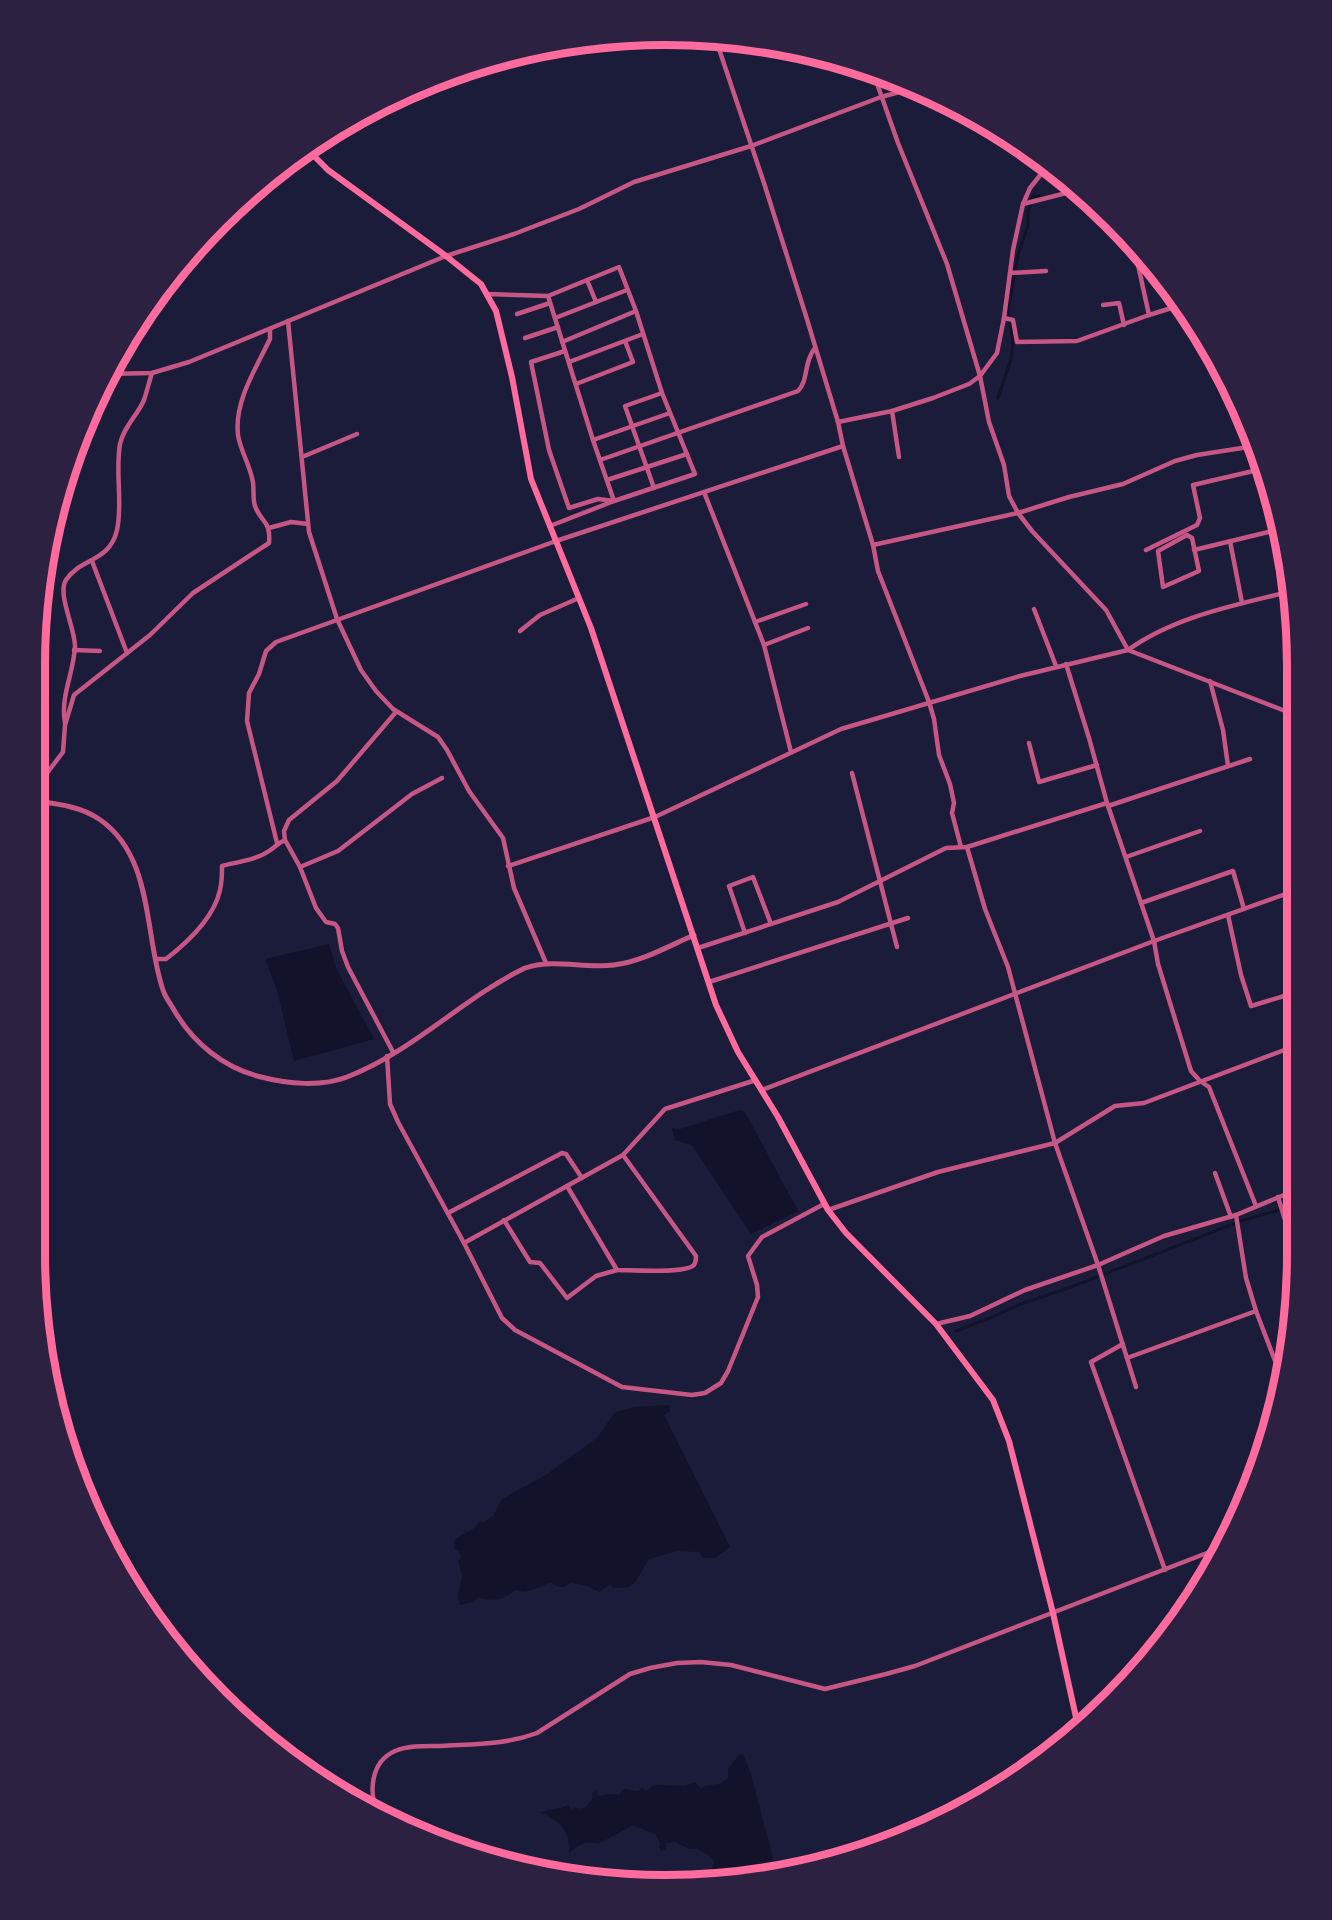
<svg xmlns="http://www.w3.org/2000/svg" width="1332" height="1920" viewBox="0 0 1332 1920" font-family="Manrope,sans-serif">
  <rect width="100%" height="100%" fill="#1b1b3a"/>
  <g fill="#12122b">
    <path d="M 329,944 L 336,968 L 374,1039 L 294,1061 L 277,990 L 265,959 Z"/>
    <path d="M 740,1110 L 745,1112 L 798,1211 L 751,1234 L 692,1145 L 675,1140 L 672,1128 L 680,1129 Z"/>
    <path d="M 669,1405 L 670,1411 L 664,1415 L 730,1547 L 714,1558 L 704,1558 L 699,1552 L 677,1551 L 649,1559 L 636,1581 L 629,1587 L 613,1588 L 610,1584 L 599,1592 L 585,1585 L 571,1583 L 564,1587 L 558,1587 L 550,1582 L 541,1587 L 525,1592 L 516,1590 C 503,1600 494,1602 478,1597 L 474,1602 L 460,1605 L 458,1596 L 462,1576 L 458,1561 L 461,1558 L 459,1551 L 454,1548 L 455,1539 L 473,1529 L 480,1522 L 484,1522 L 493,1516 L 502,1499 L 546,1475 L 597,1438 L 615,1412 L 634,1407 Z"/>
    <path d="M 743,1754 L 751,1774 L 773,1858 C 765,1866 755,1869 746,1877 L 746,1880 L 715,1880 L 711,1875 L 714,1861 L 710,1856 L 696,1848 L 690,1849 L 675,1842 L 666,1843 L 666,1849 L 661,1851 L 659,1847 L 660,1843 L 655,1834 L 633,1825 L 598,1844 C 586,1840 578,1845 569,1853 C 569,1843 568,1831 560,1824 C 555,1819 551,1820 547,1814 L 539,1813 C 550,1808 560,1810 568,1805 L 572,1810 L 574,1807 L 579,1809 L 586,1807 L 593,1798 L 592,1793 L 597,1791 L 598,1796 L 607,1794 L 619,1795 L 624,1789 L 638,1791 L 642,1788 L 646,1791 L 654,1785 L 685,1786 L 695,1782 L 701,1789 L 705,1786 L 719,1784 L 728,1778 L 728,1769 L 738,1756 Z"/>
  </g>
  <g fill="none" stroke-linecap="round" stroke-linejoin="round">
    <g stroke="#12122b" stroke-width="3">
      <path d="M 1058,193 L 1074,187"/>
      <path d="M 998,398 L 1011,359 L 1013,340 L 1008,310 L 1018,255 L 1028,225 L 1028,212 L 1033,196 L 1043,197"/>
      <path d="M 956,1331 L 995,1316 L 1018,1305 L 1071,1287 L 1241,1221 L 1296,1205"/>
    </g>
    <g stroke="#c65784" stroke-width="4.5">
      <path d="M 715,37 L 764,183 L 806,316 L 838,422 L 843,446 L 873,545 L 878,571 L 929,702 L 934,719 L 939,755 L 950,784 L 954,803 L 952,813 L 961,847"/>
      <path d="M 873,72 L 898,143 L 947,264 L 980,376 L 989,422 L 1004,465 L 1009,496 L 1018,513 L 1032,531 L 1106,610 L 1128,650 L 1293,714"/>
      <path d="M 1023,204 L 1078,190"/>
      <path d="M 1010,273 L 1046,271"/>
      <path d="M 587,280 L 596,302"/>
      <path d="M 486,294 L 548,296 L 593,440 L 614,501 L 550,526"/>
      <path d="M 548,296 L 619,267 L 636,311 L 662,393 L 695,474 L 614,501 L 598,499 L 569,508 L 549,450 L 531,362 L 565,351"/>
      <path d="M 1103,305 L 1119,303 L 1124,325"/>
      <path d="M 517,314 L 550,303"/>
      <path d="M 1149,315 L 1178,306"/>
      <path d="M 555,318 L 627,290"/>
      <path d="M 1004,318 L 1013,320 L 1017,342 L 1077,341 L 1149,315 L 1133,242"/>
      <path d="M 288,321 L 309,532 L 337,619 L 361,670 L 376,691 L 393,709 L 438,737 L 447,750 L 469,791 L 503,838 L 514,888 L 546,963"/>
      <path d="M 525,338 L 558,327"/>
      <path d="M 562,342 L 636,311"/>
      <path d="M 569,362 L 643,334"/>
      <path d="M 107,374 L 152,373 L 189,362 L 446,256 L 514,234 L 579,209 L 634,182 L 751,146 L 881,97 L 914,88"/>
      <path d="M 576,384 L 633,362 L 625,341"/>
      <path d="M 892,411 L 899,457"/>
      <path d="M 838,422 L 892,411 L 933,398 L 969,384 L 980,376 L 997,353 L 1004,318 L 1013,250 L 1023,204 L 1030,188 L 1049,164"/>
      <path d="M 593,440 L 670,413"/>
      <path d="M 302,457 L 357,434"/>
      <path d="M 600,460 L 798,391 C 809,380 803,363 815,348"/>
      <path d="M 1262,465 L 1264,478 L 1267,478"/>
      <path d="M 607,480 L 687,454"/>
      <path d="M 654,488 L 625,406 L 662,393"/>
      <path d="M 704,492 L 764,645"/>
      <path d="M 269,528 L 291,522 L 308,524"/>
      <path d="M 1187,535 L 1192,538 L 1199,571 L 1163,587 L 1158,551 Z"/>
      <path d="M 1230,541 L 1242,603"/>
      <path d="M 873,545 L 1018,513 L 1069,497 L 1123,484 L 1175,461 L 1197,455 L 1255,446"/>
      <path d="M 1146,550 L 1197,525 L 1200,518 L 1193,485 L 1262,469"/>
      <path d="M 1194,550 L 1281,529"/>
      <path d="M 92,561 L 127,653"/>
      <path d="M 1034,609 L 1056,666"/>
      <path d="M 755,622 L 806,604"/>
      <path d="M 520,631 L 540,615 L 579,598"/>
      <path d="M 74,650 L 100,651"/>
      <path d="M 1066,664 L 1089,738 L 1107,803 L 1154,941 L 1158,964 L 1191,1071 L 1200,1081 L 1209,1087 L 1256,1206"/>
      <path d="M 1210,681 L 1223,730 L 1228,766"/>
      <path d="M 65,723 C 60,696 74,673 75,646 C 75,628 57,594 66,580 C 80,558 110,562 117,530 C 123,503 115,472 120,444 C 124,426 137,416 144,400 C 147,391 149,382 152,373"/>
      <path d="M 1029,743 L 1039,782 L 1097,765"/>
      <path d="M 791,752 L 764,645 L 808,628"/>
      <path d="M 852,773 L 897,947"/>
      <path d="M 35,789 L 63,752 L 65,725 L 74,695 L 150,635 L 193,593 L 269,543 C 271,520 261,523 255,506 C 252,497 255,487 252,478 C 249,464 240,449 238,435 C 234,402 256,368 270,339 L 270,329"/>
      <path d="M 1108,806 L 1250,759"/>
      <path d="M 285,840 L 284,831 L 289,820 L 337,781 L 396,712"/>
      <path d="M 277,843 L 247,721 L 249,693 L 259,674 L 266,651 L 276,642 L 556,541 L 843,446"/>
      <path d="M 967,847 L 985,909 L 1008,967 L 1055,1143 L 1098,1265 L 1136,1387"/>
      <path d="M 1126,857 L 1200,831"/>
      <path d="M 508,866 L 655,817 L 841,729 L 1020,676 L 1128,650 C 1175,616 1237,605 1292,591"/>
      <path d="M 300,867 L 338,851 L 412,794 L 442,778"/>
      <path d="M 1141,903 L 1233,871 L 1244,909"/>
      <path d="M 1228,915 L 1241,975 L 1251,1006 L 1294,993"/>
      <path d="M 745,933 L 729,886 L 753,877 L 771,924"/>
      <path d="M 698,948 L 838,902 L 946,848 L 967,847 L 1107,803"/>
      <path d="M 156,959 L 166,959 C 188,942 214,918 220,890 C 222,882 222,874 222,866 C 237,862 256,860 269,851 C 275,847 278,843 285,840 L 300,867 L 316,908 L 326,922 L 335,924 L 338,928 L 342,951 L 348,967 L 393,1052"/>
      <path d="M 709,982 L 908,918"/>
      <path d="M 387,1056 L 390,1104 L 398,1122 L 464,1243 L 623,1155 L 665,1109 L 756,1080"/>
      <path d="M 762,1090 L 1154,941 L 1294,891"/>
      <path d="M 1215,1173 L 1231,1217"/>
      <path d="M 567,1186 L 617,1270 C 630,1270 686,1274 694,1265 C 696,1262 696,1260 696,1256 L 623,1155"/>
      <path d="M 1278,1197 L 1289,1233"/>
      <path d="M 828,1210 L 938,1172 L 1055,1143 L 1115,1106 L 1144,1103 L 1295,1046"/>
      <path d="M 448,1213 L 562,1153 L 566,1154 L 582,1178"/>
      <path d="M 504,1220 L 530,1262 L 540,1263 L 567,1298 L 596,1276 L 617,1270"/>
      <path d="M 464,1243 L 502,1318 L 515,1330 L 622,1387 L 692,1395 L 705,1393 L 721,1383 L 728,1371 L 758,1297 L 757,1285 L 748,1256 L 762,1237 L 824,1204"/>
      <path d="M 1256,1311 L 1282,1379"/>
      <path d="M 936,1324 L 970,1316 L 1025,1290 L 1098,1265 L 1164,1236 L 1236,1215 L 1296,1190"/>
      <path d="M 1123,1344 L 1091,1362 L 1165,1570"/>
      <path d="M 1127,1358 L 1256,1311 L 1246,1278 L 1236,1215"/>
      <path d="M 379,1815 C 368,1794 370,1762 395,1751 C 409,1745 426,1746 441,1746 C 474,1744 505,1745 537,1733 L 630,1674 L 650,1668 L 677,1663 L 701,1662 L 731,1665 L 825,1689 L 886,1674 L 915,1666 L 1225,1546"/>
    </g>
    <path stroke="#c65784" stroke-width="5" d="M 35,801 C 57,804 80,806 99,819 C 154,856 144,935 163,990 C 165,997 170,1003 174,1010 C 193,1043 224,1068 261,1077 C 288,1084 321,1087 347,1077 C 412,1052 463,998 525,968 C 554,958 584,969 614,965 C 641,962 669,946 694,935"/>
    <path stroke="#ff6b9d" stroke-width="6" d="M 308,150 L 328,170 L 446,256 L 481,284 L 496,311 L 512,377 L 531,479 L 591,628 L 716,1005 L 738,1052 L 778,1117 L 828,1210 L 846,1233 L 936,1324 L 993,1400 L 1009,1441 L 1053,1613 L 1079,1731"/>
  </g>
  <path d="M0 0H1332V1920H0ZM666 45H666A621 621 0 0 1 1287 666V1254A621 621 0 0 1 666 1875H666A621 621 0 0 1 45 1254V666A621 621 0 0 1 666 45Z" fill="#2d2142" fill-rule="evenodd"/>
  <path fill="none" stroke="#ff6b9d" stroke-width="8" d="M666 45H666A621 621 0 0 1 1287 666V1254A621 621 0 0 1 666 1875H666A621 621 0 0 1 45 1254V666A621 621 0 0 1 666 45Z"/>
</svg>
